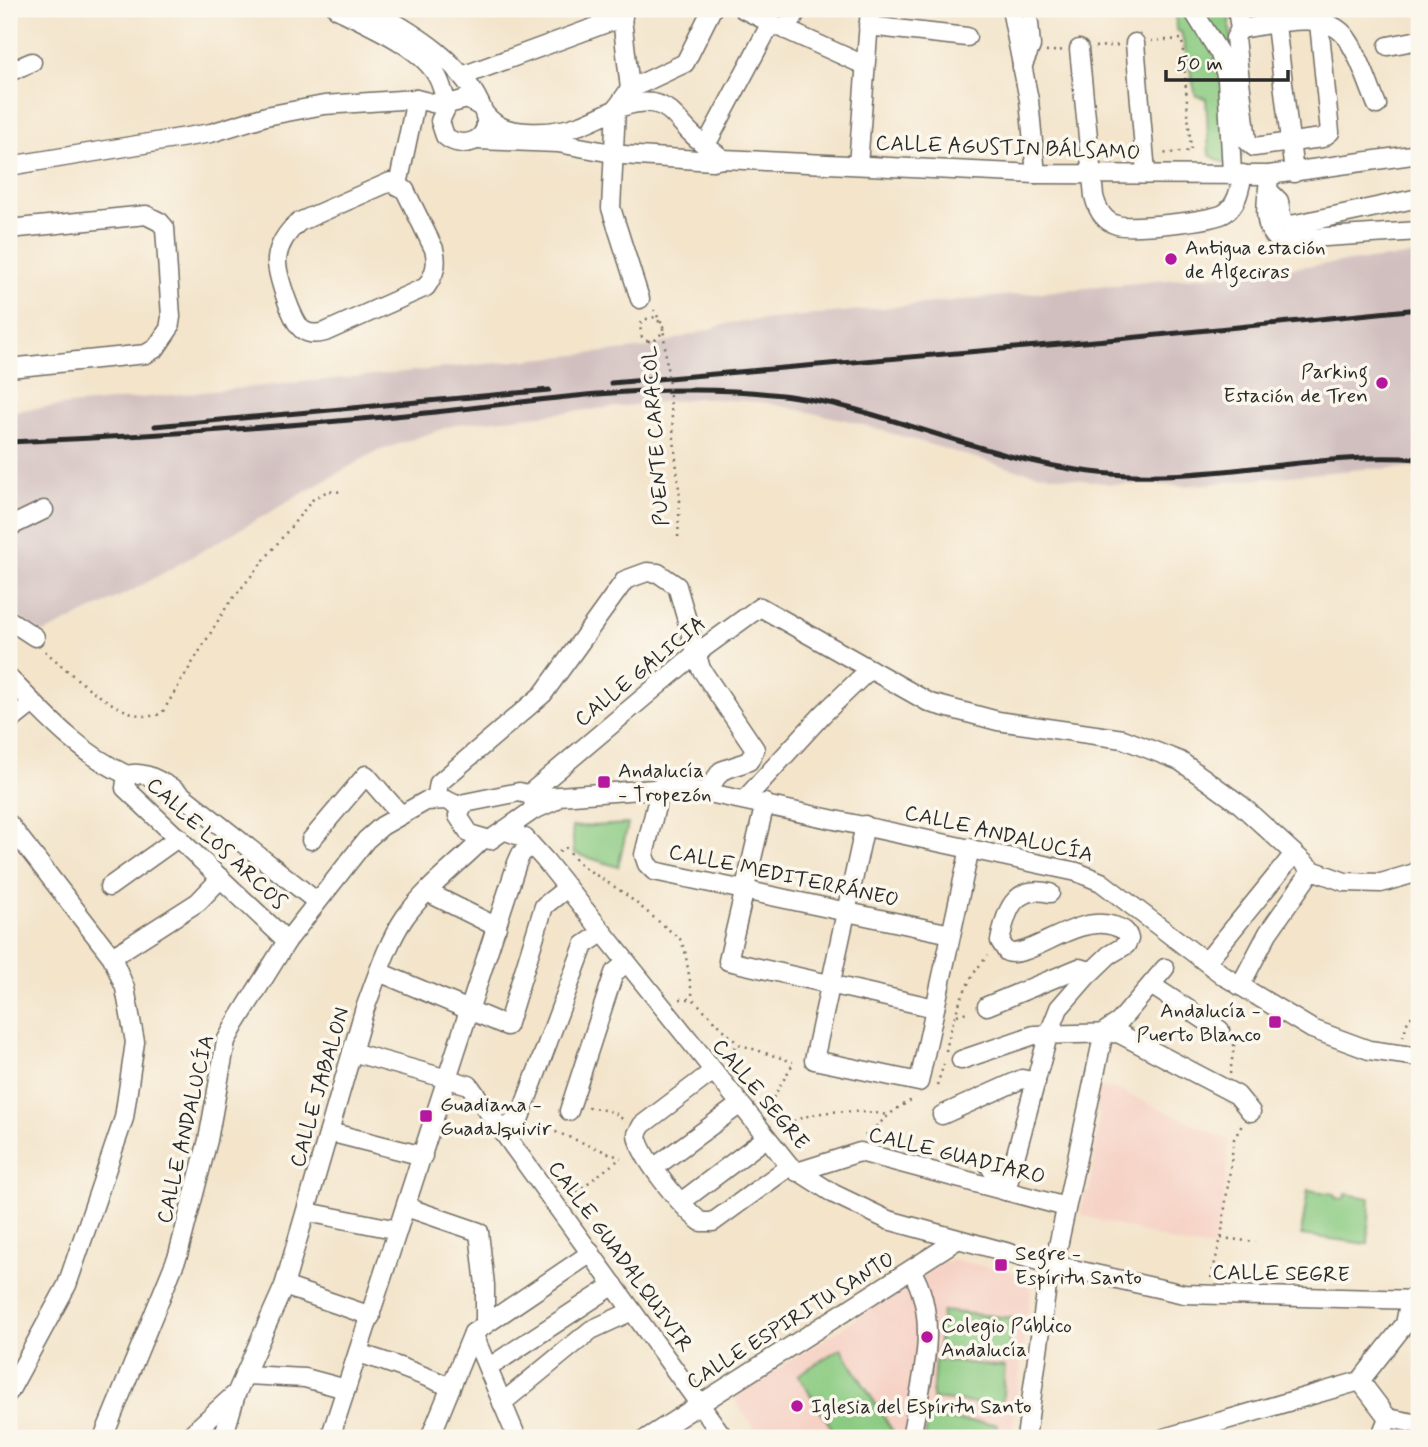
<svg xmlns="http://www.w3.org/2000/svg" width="1428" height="1447" viewBox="0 0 1428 1447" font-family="Mynerve,sans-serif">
  <rect width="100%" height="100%" fill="#fbf7ec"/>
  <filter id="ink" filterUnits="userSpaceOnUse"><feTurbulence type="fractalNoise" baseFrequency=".0143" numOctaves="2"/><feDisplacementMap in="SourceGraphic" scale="14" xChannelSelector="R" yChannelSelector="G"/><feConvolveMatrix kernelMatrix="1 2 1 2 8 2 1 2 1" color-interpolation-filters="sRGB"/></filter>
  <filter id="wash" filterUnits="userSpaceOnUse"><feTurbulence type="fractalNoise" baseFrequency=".00686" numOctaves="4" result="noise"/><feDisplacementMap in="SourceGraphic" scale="28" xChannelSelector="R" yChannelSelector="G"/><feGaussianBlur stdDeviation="1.57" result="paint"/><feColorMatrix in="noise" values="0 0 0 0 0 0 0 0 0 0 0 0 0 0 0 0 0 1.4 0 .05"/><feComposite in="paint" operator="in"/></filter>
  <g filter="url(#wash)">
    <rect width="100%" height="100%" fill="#f3e4ca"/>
    <g fill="#f6d1c5">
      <path d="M 1098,1087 L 1116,1089 L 1229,1140 L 1223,1209 L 1213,1248 L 1190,1246 L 1081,1215 L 1084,1192 L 1089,1192 L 1100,1113 L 1095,1112 Z"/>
      <path d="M 954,1260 L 1033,1276 L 1011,1438 L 761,1438 L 733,1398 L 944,1262 Z"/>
    </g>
    <path fill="#d1bfbf" d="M 1419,255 L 1419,468 L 1362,469 L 1186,486 L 1110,484 L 1017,470 L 846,420 L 762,402 L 700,398 L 457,424 L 375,452 L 137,588 L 44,633 L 9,612 L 9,411 L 647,348 L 730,323 Z"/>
    <g fill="#8aca81" stroke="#5a7a56" stroke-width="2">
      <path d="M 1175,9 L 1228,9 L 1243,150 L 1236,169 L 1209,155 L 1206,98 L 1196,96 L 1181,32 L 1176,30 Z"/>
      <path d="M 628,824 L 618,867 L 574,853 L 572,827 Z"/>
      <path d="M 1308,1190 L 1335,1194 L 1335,1198 L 1344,1199 L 1345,1194 L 1370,1198 L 1368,1244 L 1301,1235 Z"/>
      <path d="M 942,1311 L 1012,1318 L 1008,1357 L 938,1350 Z"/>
      <path d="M 841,1348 L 893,1432 L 883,1438 L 838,1438 L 798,1375 Z"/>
      <path d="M 935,1360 L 1005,1367 L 1002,1406 L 932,1399 Z"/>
      <path d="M 927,1418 L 997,1424 L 996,1438 L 925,1438 Z"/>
    </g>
  </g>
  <g filter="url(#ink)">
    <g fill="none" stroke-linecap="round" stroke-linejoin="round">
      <defs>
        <g id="minor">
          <path d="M 337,9 C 367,24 423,47 438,78 C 442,86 444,96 448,104"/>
          <path d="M 370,9 C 415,33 465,63 484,113 C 494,139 463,152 445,136 L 440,121 L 448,104 L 467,99 L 481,107"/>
          <path d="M 621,9 L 630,89 L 616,109 L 611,208 L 640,299"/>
          <path d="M 743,9 L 771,23"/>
          <path d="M 1011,9 L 1029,100 L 1036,174"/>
          <path d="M 1192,9 L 1220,54 L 1227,79 L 1232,173"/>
          <path d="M 1237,9 L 1240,29 C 1270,25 1328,7 1348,40 C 1361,59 1368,84 1377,105"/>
          <path d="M 1276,25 L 1294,173"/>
          <path d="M 868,26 L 967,37"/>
          <path d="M 1240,29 L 1235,38 L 1247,141 L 1254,147 L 1322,138 L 1330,132 L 1319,23"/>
          <path d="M 786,30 L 798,9"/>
          <path d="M 1135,43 L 1146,173"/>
          <path d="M 1388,46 L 1419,40"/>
          <path d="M 1079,49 L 1094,196 C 1097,209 1103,221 1117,225 C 1132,229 1213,221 1225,213 C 1238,204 1240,187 1243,174"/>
          <path d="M 1022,67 L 1031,46 L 1029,23"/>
          <path d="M 9,72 L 32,62"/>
          <path d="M 462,76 L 623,17"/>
          <path d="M 630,89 L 685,63 L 712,9"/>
          <path d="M 485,114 C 497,128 509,131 527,132 C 546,133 562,132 580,125 C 603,117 627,99 652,103 C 672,106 679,123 693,135 C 702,144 713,151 723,159 L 1036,174 L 1269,175 L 1419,154"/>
          <path d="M 477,140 L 558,143 L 623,155 L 713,161 L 723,159"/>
          <path d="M 706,145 L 771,23 L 864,65"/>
          <path d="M 858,165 L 870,9"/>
          <path d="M 9,166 L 211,133 L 266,116 L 324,105 L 416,99 L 445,106"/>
          <path d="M 1269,175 C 1269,196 1258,225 1279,240 L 1419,231"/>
          <path d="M 390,182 L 405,190 L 434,249 C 438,264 435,274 426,287 L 325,332 C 318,334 310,335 303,330 C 292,323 276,272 277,259 C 279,243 287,232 299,222 Z"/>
          <path d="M 398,185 L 416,99"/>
          <path d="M 1269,191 L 1279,201 L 1282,221 L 1291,225 L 1419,198"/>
          <path d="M 9,229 L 146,215 L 160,222 L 165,228 L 171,317 L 169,329 L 156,348 L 146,354 L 9,368"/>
          <path d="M 9,527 L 44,510"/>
          <path d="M 9,620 L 35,637"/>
          <path d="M 9,678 C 45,715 79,753 127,775 C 144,770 159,781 174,789 L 316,901"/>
          <path d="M 9,722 L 33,703"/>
          <path d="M 127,775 L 125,788 L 287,941"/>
          <path d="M 661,786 L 644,855 L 647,864 L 654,871 L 951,934"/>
          <path d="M 529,794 L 694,655 L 760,607 L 930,703 L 998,721 L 1123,739 L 1180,761 L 1241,805 L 1312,870 L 1345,882 L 1381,883 L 1415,873 L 1419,869"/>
          <path d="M 532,798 L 681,787 L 1077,872 L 1101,882 L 1224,976 L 1312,1029 L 1369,1050 L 1419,1057"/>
          <path d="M 436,799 L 439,783 L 543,694 L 625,580 L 647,572 L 658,573 L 677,586 L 701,669 L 755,749 L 749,761 L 721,771 L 707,791"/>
          <path d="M 745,799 L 822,715 L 870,669"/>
          <path d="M 765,803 L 728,961 L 935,1008"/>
          <path d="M 532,811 L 534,803 L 531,795 L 519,792 L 465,803 L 458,816 L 470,834 L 490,840 L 532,811 L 554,801"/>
          <path d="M 9,824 L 112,957 L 125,988 L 135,1042 L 124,1118 L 67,1285 L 9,1392"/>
          <path d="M 865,825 L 814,1060 L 919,1082 L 970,848"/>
          <path d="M 506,831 L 525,838 L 545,860 L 790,1166 L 834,1194 L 888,1220 L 1050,1264 L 1184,1294 L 1419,1300"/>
          <path d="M 311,840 L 366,775 L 400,814"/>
          <path d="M 109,887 L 179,837"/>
          <path d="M 427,892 L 497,927"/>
          <path d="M 112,957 L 198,902 L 221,878"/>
          <path d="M 1206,962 L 1294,854"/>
          <path d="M 379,972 L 507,1026 L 544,906 L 567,888"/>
          <path d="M 1151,985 L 1220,1030"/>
          <path d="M 1240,986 L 1268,933 L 1312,870"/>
          <path d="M 987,1006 L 1079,968 L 1092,971"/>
          <path d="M 352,1052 L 469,1085 L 724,1438"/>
          <path d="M 961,1060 L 1034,1035 L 1118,1033 L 1237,1095 L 1251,1112"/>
          <path d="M 712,1072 L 642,1125 L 637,1134 C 638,1155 683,1208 701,1222 L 713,1222 L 790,1166"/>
          <path d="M 569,1111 L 614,973 L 626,963"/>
          <path d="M 942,1115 L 1022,1079 L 1036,1082"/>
          <path d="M 502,1131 L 520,1117 L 584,945 L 602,933"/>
          <path d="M 329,1132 L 423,1156"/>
          <path d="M 989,1165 L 1006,1191"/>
          <path d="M 655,1167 L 739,1105"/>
          <path d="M 797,1172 L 860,1152 L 1066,1207"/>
          <path d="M 1006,1191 L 1048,1036 L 1059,1008 L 1086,977 L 1109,955 L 1126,945 L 1129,939 C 1127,930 1122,929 1114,926 C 1077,913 1029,960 1007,952 L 1000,941 C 1006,912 1013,884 1050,893"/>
          <path d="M 681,1202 L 766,1138"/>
          <path d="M 406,1207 L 479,1232 L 485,1285 L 485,1325"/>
          <path d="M 307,1212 L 398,1230"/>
          <path d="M 284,1286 L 371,1316"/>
          <path d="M 473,1333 L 517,1438"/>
          <path d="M 358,1353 C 391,1363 420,1374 451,1387"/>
          <path d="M 488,1368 L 614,1285"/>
          <path d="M 244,1375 L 305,1378 L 346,1389"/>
          <path d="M 1360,1381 L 1388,1418 L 1380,1438"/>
          <path d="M 502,1403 L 591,1330 L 632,1311"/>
          <path d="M 1388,1418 L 1419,1424"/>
          <path d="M 103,1438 L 178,1255 L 208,1140 L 226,1041 L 236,1023 L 287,941 L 366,840 L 382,826 L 426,801 L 446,800 L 461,807"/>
          <path d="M 187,1438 L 233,1396"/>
          <path d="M 223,1438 L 236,1394 L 284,1286 L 364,1011 C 376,980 386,945 405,917 C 426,888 457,865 482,840"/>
          <path d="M 330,1438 L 517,863 L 521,854 L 531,845"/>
          <path d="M 430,1438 L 473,1333 L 591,1253"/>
          <path d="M 647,1438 L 957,1240"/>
          <path d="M 911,1438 C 920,1384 942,1320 911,1270"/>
          <path d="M 1026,1438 L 1050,1264 L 1057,1251 L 1104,1032 L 1119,1022 L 1165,968"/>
          <path d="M 1164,1438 L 1360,1381 L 1405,1324 L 1410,1299"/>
        </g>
      </defs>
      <use href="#minor" stroke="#716c63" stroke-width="21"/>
      <g stroke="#716c63" stroke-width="2.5" stroke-dasharray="2 5" stroke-linecap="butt">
        <path d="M 1151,41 L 1182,39 L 1191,151 L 1160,154"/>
        <path d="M 1095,47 L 1120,45"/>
        <path d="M 1046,52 L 1064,50"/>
        <path d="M 1107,155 L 1129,155"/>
        <path d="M 648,341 L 654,341 L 663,332 L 663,326 L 654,310"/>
        <path d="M 678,537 L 680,500"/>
        <path d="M 45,651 C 69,672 129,730 162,713 L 227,606 L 314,498 L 328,491 L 343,492"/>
        <path d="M 559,852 L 566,848 L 582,866 L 624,893 L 680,939 L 685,951 L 693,999"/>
        <path d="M 680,999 L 693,999 L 738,1044"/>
        <path d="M 957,1015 L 970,1011"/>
        <path d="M 1403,1037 L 1408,1020 L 1419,1010"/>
        <path d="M 946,1051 C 952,1020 965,978 988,956"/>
        <path d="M 725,1059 L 738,1044 L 793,1062"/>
        <path d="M 1230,1074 L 1235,1039"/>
        <path d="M 937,1085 L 944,1064"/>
        <path d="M 588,1107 L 614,1112 L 626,1122"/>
        <path d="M 766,1110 L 794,1062"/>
        <path d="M 536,1124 L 621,1158"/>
        <path d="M 781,1128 C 813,1107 853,1110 889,1115"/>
        <path d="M 865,1136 L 896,1109 L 915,1098"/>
        <path d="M 571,1196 L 621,1158"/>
        <path d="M 1221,1238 L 1256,1242"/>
        <path d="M 1211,1278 L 1221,1238 L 1234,1139 L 1242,1125"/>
      </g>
      <use href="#minor" stroke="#fff" stroke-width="18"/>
      <g stroke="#2b2b2b" stroke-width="5">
        <path d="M 611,383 L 1118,339 L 1419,309"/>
        <path d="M 155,426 L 549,390"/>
        <path d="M 9,442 C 145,436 280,427 416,414 C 508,405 601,389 694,390 C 747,390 805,395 857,410 C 935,432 1010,462 1091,472 C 1202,486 1309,451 1419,459"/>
      </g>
      <path stroke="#716c63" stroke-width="2.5" stroke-dasharray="2 5" stroke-linecap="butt" d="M 648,341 L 642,337 L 640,326 L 643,320 L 655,317 L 663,326 L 680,500"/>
    </g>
  </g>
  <g fill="#b5179e" stroke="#fbf7ec" stroke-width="2.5">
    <circle cx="1171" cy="259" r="7"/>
    <circle cx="1382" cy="383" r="7"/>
    <rect x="597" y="775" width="14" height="14" rx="3.5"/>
    <rect x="1268" y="1015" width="14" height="14" rx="3.5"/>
    <rect x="419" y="1109" width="14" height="14" rx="3.5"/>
    <rect x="994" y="1258" width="14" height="14" rx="3.5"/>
    <circle cx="927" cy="1337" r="7"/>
    <circle cx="797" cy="1406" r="7"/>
  </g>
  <g text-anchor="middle" stroke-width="7" stroke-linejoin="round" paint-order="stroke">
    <g font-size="21" fill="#2b2b2b" stroke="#fbf7ec">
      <text transform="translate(1008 147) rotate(2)" y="7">CALLE AGUSTIN BÁLSAMO</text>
      <text transform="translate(655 436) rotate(-94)" y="7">PUENTE CARACOL</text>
      <text transform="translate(640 671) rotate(-39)" y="7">CALLE GALICIA</text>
      <text transform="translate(999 833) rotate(13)" y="7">CALLE ANDALUCÍA</text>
      <text transform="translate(217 843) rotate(43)" y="7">CALLE LOS ARCOS</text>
      <text transform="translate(784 875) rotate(12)" y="7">CALLE MEDITERRÁNEO</text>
      <text transform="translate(319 1087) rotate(-74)" y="7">CALLE JABALON</text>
      <text transform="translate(761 1094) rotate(50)" y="7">CALLE SEGRE</text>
      <text transform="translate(185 1129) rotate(-77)" y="7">CALLE ANDALUCÍA</text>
      <text transform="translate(957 1155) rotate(14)" y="7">CALLE GUADIARO</text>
      <text transform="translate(621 1256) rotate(54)" y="7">CALLE GUADALQUIVIR</text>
      <text transform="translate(1281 1273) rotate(1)" y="7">CALLE SEGRE</text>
      <text transform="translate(790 1320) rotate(-32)" y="7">CALLE ESPIRITU SANTO</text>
    </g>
    <g font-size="21" fill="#2b2b2b" stroke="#fbf7ec" text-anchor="start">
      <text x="1185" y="254">Antigua estación<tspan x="1185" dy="24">de Algeciras</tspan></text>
      <text x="1368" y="378" text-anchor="end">Parking<tspan x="1368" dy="24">Estación de Tren</tspan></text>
      <text x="618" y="777">Andalucía<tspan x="618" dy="24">- Tropezón</tspan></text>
      <text x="1261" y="1017" text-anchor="end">Andalucía -<tspan x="1261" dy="24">Puerto Blanco</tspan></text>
      <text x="440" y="1111">Guadiana -<tspan x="440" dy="24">Guadalquivir</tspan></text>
      <text x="1015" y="1260">Segre -<tspan x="1015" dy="24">Espíritu Santo</tspan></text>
      <text x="941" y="1332">Colegio Público<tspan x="941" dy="24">Andalucía</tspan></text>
      <text x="811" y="1413">Iglesia del Espíritu Santo</text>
    </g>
  </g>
  <rect width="1428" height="1447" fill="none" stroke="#fbf7ec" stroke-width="35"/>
  <path d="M1166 70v10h122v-10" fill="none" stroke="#2b2b2b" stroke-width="3.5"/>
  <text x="1176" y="70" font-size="21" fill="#2b2b2b" stroke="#fbf7ec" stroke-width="5" paint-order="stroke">50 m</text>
</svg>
